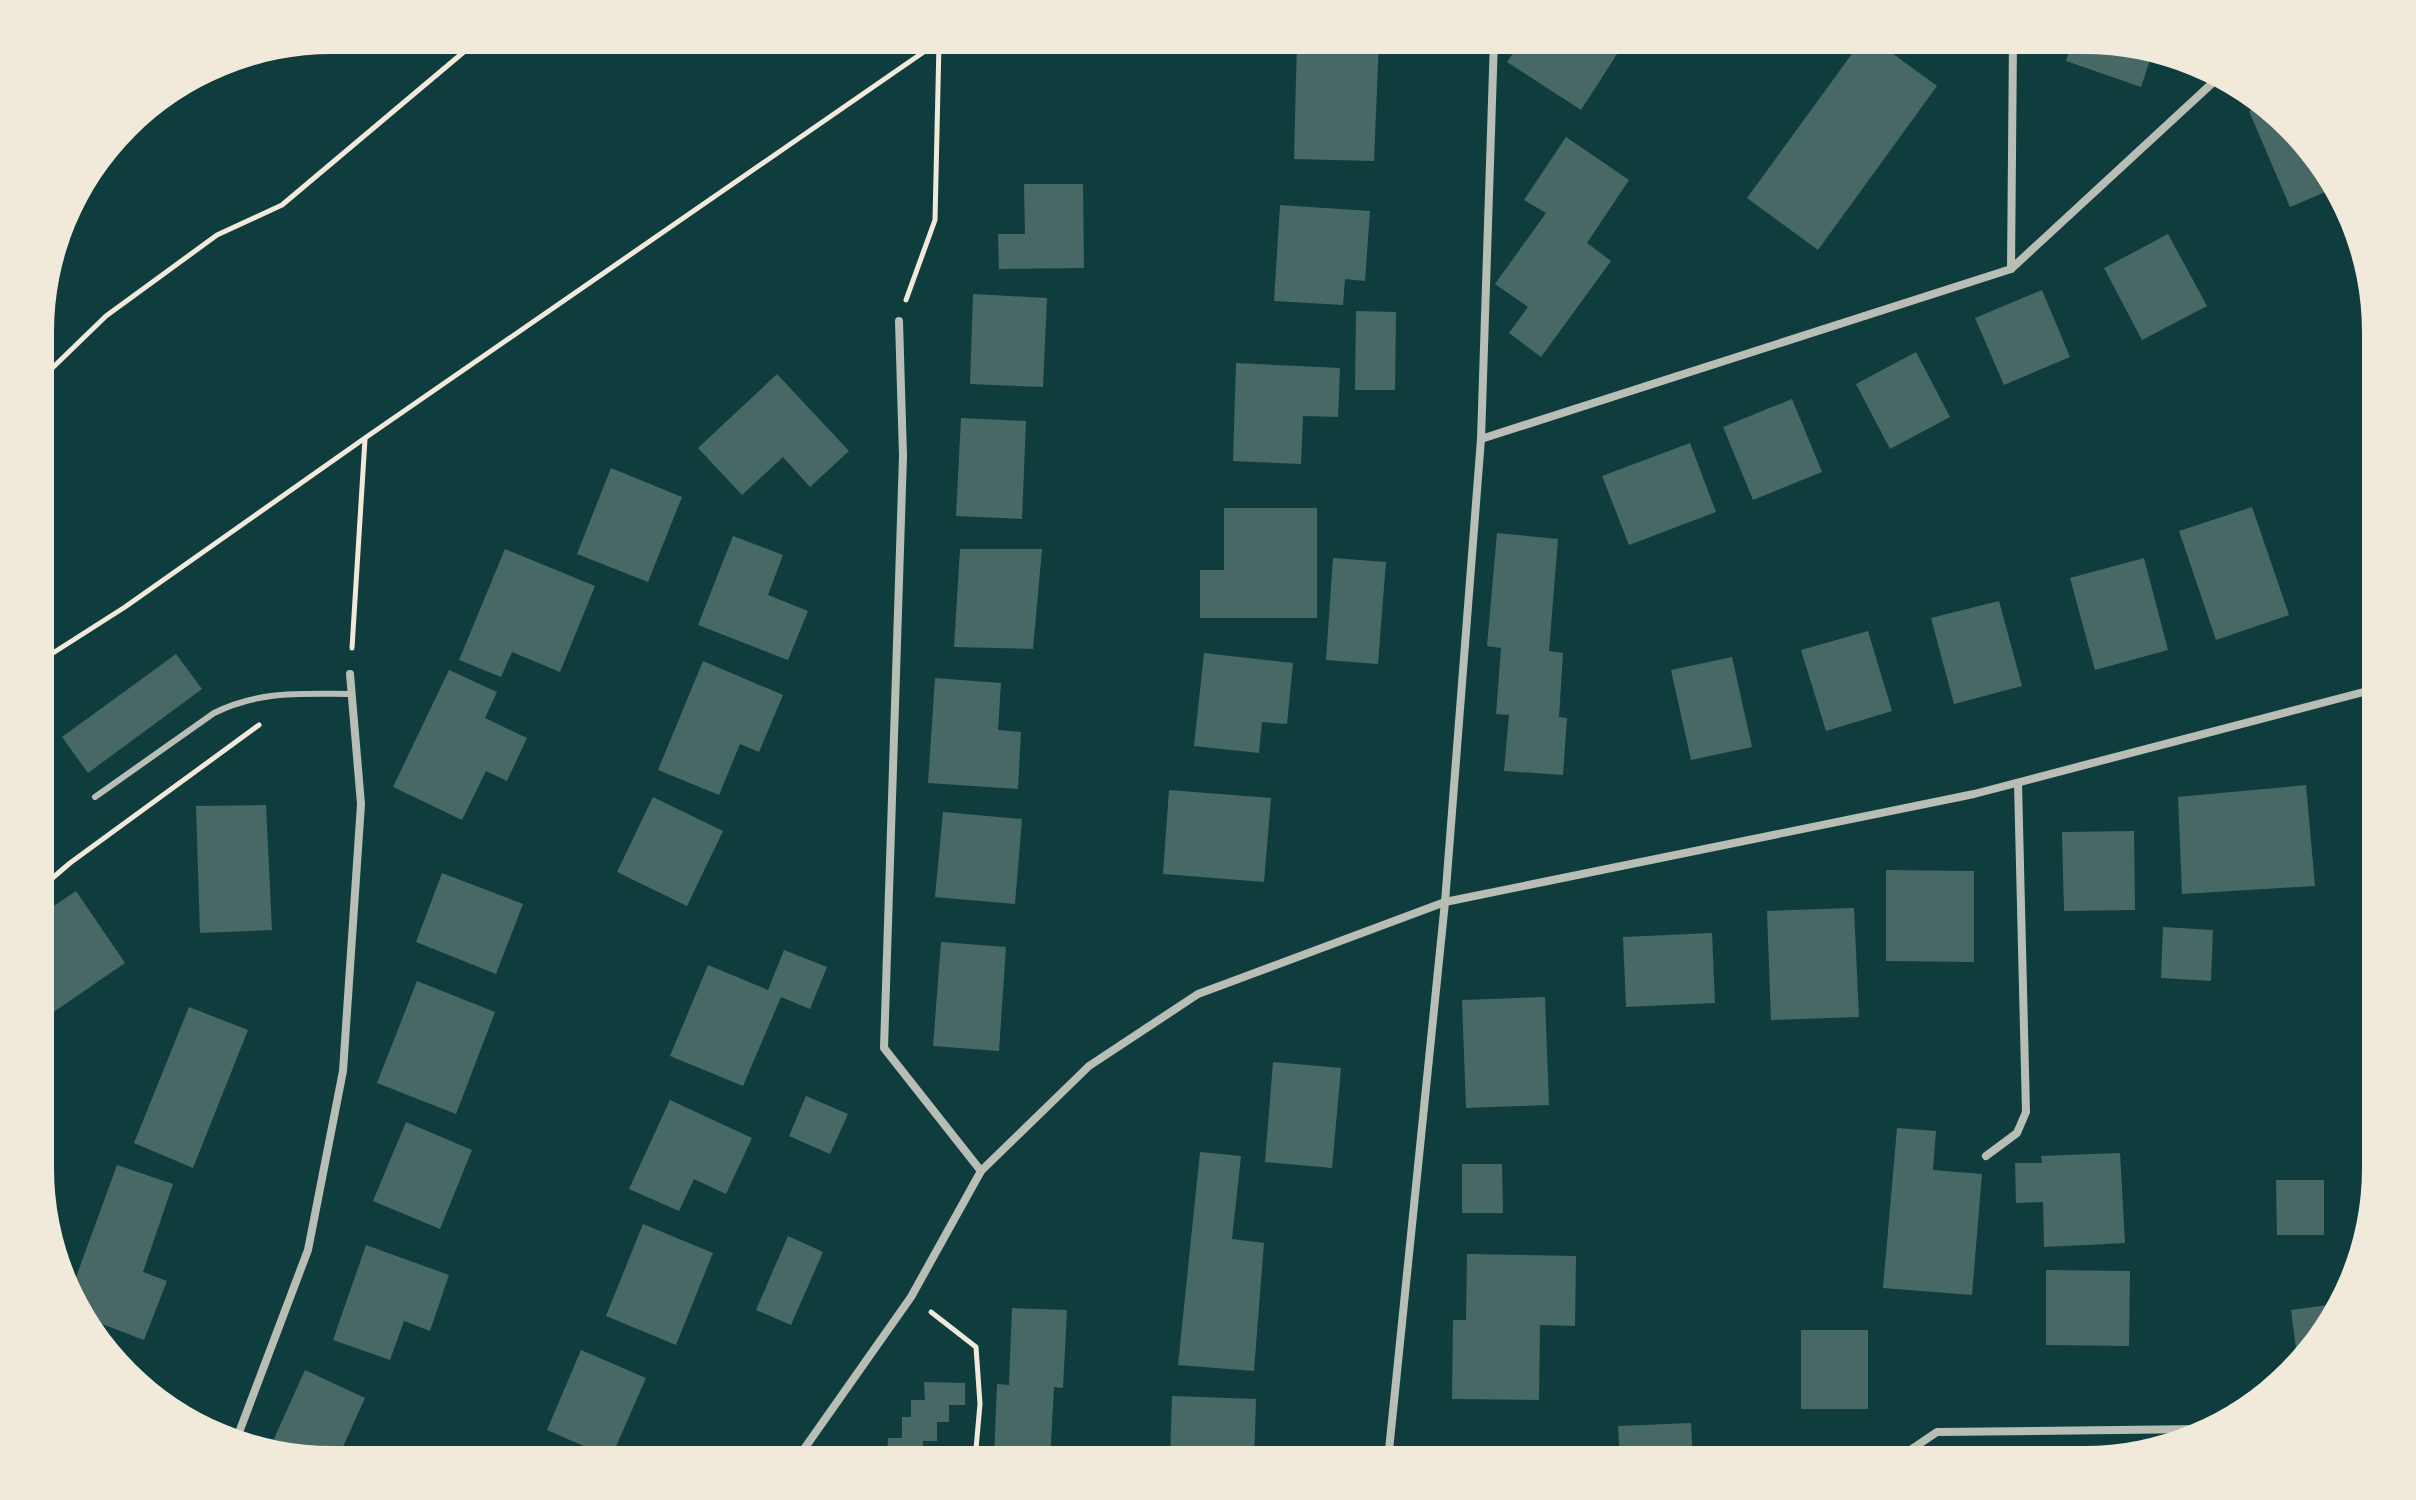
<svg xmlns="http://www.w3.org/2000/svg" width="2416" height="1500" viewBox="0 0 2416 1500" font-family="Helvetica,sans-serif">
  <rect width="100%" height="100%" fill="#0f3d3e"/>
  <g fill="#486865">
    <path d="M 1297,40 L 1379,40 L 1374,161 L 1294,159 Z"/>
    <path d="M 1522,40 L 1626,40 L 1581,110 L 1507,62 Z"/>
    <path d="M 1862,40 L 1874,40 L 1937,86 L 1818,250 L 1747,198 Z"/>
    <path d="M 2073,40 L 2153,51 L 2141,87 L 2066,61 Z"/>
    <path d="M 2261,105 L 2337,186 L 2337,187 L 2290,207 L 2249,111 Z"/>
    <path d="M 1566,137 L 1629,180 L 1587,243 L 1611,261 L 1541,357 L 1509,333 L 1528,307 L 1495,284 L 1546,213 L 1524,200 Z"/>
    <path d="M 1024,184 L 1083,184 L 1084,268 L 999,269 L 998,234 L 1025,234 Z"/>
    <path d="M 1280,205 L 1370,211 L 1365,281 L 1345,279 L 1343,305 L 1274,301 Z"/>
    <path d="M 2168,234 L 2207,306 L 2142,340 L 2104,268 Z"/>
    <path d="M 2042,290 L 2070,357 L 2004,385 L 1975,318 Z"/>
    <path d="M 973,294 L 1047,298 L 1043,387 L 970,384 Z"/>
    <path d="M 1356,311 L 1396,312 L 1395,390 L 1355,390 Z"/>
    <path d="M 1916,352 L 1950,417 L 1890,449 L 1856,384 Z"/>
    <path d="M 1236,363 L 1340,368 L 1338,417 L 1303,416 L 1301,464 L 1233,461 Z"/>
    <path d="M 777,374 L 849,451 L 810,487 L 783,457 L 742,495 L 698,448 Z"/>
    <path d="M 1792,399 L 1822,472 L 1753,500 L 1723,427 Z"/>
    <path d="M 961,418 L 1026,421 L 1022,519 L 956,516 Z"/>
    <path d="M 1690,443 L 1716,512 L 1629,545 L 1602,476 Z"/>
    <path d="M 611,468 L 682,497 L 648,582 L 577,554 Z"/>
    <path d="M 2252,507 L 2289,615 L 2216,640 L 2179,531 Z"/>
    <path d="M 1224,508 L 1317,508 L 1317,618 L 1200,618 L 1200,570 L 1224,570 Z"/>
    <path d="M 1497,533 L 1558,539 L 1549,651 L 1563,653 L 1559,717 L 1567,718 L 1563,775 L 1504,771 L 1509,715 L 1496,714 L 1501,648 L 1487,646 Z"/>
    <path d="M 733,536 L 783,555 L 768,595 L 808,611 L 788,660 L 698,625 Z"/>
    <path d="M 505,549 L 595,586 L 560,672 L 512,652 L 501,677 L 459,660 Z"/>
    <path d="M 960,549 L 1042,549 L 1033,649 L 954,647 Z"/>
    <path d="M 1333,558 L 1386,562 L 1378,664 L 1326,660 Z"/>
    <path d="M 2144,558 L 2168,650 L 2095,670 L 2070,578 Z"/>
    <path d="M 1999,601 L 2022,686 L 1954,704 L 1931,618 Z"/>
    <path d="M 1868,631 L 1892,711 L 1826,731 L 1801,650 Z"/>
    <path d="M 1204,653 L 1293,663 L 1287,724 L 1262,722 L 1259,753 L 1194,746 Z"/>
    <path d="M 176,654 L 202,689 L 88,773 L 62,737 Z"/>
    <path d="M 1732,657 L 1752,747 L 1691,760 L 1671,670 Z"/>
    <path d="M 703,661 L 783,695 L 759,752 L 740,744 L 719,795 L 658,770 Z"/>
    <path d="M 449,670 L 497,692 L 485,718 L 527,738 L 507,781 L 486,771 L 462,820 L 393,787 Z"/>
    <path d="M 935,678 L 1001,683 L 998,730 L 1021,732 L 1018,789 L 928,783 Z"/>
    <path d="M 2306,785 L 2315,886 L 2182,894 L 2178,797 Z"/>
    <path d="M 1169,790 L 1271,798 L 1264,882 L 1163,874 Z"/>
    <path d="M 653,797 L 723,831 L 687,906 L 617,872 Z"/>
    <path d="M 266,805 L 272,930 L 200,933 L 196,806 Z"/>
    <path d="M 943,812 L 1022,819 L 1015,904 L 935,897 Z"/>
    <path d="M 2134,831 L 2135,910 L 2064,911 L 2062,832 Z"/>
    <path d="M 1886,870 L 1974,871 L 1974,962 L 1886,961 Z"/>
    <path d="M 442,873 L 523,904 L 496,974 L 416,942 Z"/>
    <path d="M 76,891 L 125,963 L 42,1020 L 42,914 Z"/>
    <path d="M 1854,908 L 1859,1017 L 1771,1020 L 1767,911 Z"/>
    <path d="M 2163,927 L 2213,930 L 2211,981 L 2161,978 Z"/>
    <path d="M 1712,933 L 1715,1003 L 1626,1007 L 1623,937 Z"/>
    <path d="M 941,942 L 1006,947 L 999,1051 L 933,1046 Z"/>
    <path d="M 784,950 L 827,967 L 810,1009 L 781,997 L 743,1086 L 670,1056 L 708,965 L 768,990 Z"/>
    <path d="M 417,981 L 495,1012 L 456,1114 L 377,1083 Z"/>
    <path d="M 1545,997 L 1549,1105 L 1466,1108 L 1462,1000 Z"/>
    <path d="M 189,1007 L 248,1030 L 193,1168 L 134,1143 Z"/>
    <path d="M 1273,1062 L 1341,1068 L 1332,1168 L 1265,1162 Z"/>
    <path d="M 806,1096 L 848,1114 L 830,1154 L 789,1136 Z"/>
    <path d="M 670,1100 L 752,1138 L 726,1194 L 694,1179 L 679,1211 L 629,1189 Z"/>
    <path d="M 406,1122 L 472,1150 L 440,1229 L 373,1201 Z"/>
    <path d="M 1897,1128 L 1936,1131 L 1933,1170 L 1982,1174 L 1972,1295 L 1883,1288 Z"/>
    <path d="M 1200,1152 L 1241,1156 L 1232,1239 L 1264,1243 L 1254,1371 L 1178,1365 Z"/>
    <path d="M 2120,1153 L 2125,1243 L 2044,1247 L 2043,1202 L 2016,1203 L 2015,1163 L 2042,1163 L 2041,1156 Z"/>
    <path d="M 1462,1164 L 1502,1164 L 1503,1213 L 1462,1213 Z"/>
    <path d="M 117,1165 L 173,1184 L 143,1272 L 167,1281 L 144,1340 L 81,1316 L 71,1291 Z"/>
    <path d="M 2276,1180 L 2324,1180 L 2324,1235 L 2277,1235 Z"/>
    <path d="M 643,1224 L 713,1253 L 676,1345 L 606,1316 Z"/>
    <path d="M 788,1236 L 823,1252 L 791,1325 L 756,1310 Z"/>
    <path d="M 366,1245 L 449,1275 L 430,1331 L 404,1321 L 390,1360 L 333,1340 Z"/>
    <path d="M 1467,1254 L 1576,1256 L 1575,1326 L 1540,1325 L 1539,1400 L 1452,1399 L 1453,1320 L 1466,1320 Z"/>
    <path d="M 2046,1270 L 2130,1271 L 2129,1346 L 2046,1345 Z"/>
    <path d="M 2336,1304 L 2327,1330 L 2308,1347 L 2296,1349 L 2291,1310 Z"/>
    <path d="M 1012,1308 L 1067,1310 L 1063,1388 L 1054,1387 L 1050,1460 L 994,1457 L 997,1384 L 1009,1385 Z"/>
    <rect x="1801" y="1330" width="67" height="79"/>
    <path d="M 581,1350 L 646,1378 L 611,1458 L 547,1430 Z"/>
    <path d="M 305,1370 L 365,1398 L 337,1460 L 269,1450 Z"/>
    <path d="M 924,1382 L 965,1383 L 965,1405 L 949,1405 L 949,1422 L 937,1422 L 937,1441 L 923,1441 L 923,1458 L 875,1460 L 875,1457 L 887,1456 L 888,1438 L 902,1438 L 902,1417 L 911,1417 L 911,1400 L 925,1400 Z"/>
    <path d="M 1172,1396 L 1256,1399 L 1254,1460 L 1170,1460 Z"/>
    <path d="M 1691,1423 L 1693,1460 L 1620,1460 L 1618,1426 Z"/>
  </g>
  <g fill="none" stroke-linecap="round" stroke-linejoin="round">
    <g stroke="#f1e9da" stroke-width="5">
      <path d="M 906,300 L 935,220 L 939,43"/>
      <path d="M 42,378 L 106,316 L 217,235 L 282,205 L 478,40"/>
      <path d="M 352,648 L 365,439"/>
      <path d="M 42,660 L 125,607 L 365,438 L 941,40"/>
      <path d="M 42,887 L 70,863 L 259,725"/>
      <path d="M 931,1312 L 976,1347 L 980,1404 L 975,1460"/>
    </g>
    <path stroke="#b8beb3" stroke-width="6" d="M 95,797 L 214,713 C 261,690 302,694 352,694"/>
    <g stroke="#b8beb3" stroke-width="8">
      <path d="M 2011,269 L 2013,40"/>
      <path d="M 899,321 L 903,456 L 884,1048 L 981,1171"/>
      <path d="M 1481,439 L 2011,269 L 2220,76"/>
      <path d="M 1986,1156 L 2017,1133 L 2026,1112 L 2018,783"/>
      <path d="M 235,1443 L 308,1250 L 343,1071 L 361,804 L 350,674"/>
      <path d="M 1897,1459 L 1937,1432 L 2202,1429"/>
      <path d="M 794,1460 L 804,1449 L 911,1297 L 981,1171 L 1089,1066 L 1198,994 L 1445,902 L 1974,794 L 2375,689"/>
      <path d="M 1388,1460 L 1445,902 L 1481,439 L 1494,40"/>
    </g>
  </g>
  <path d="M0 0H2416V1500H0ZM332 54H2084A278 278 0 0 1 2362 332V1168A278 278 0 0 1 2084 1446H332A278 278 0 0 1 54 1168V332A278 278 0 0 1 332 54Z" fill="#f1e9da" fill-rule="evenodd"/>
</svg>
